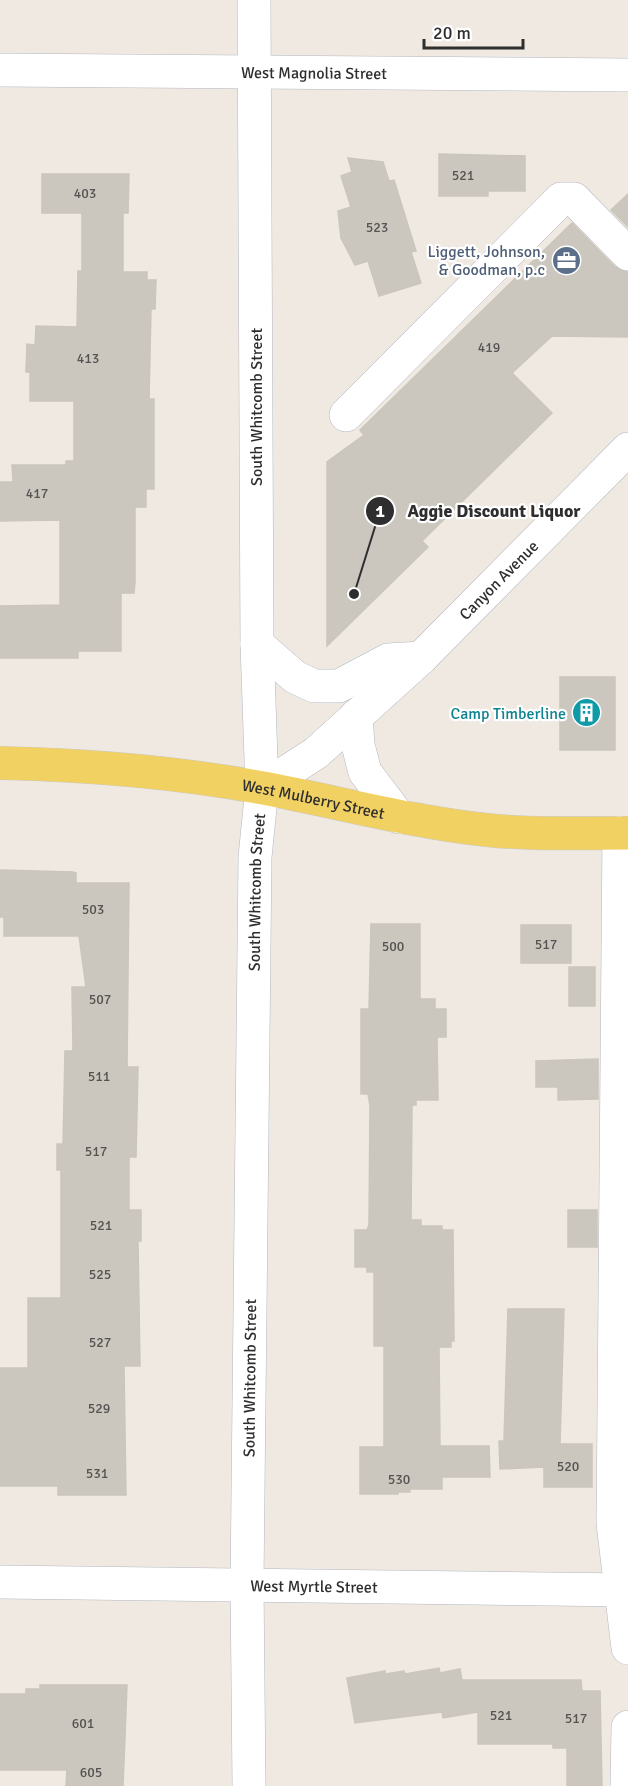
<svg xmlns="http://www.w3.org/2000/svg" width="628" height="1786" viewBox="0 0 628 1786" font-family="Signika,sans-serif">
  <rect width="100%" height="100%" fill="#efe9e1"/>
  <g fill="#cbc7bf" stroke="#cbc5ba" stroke-width="1.5">
    <path d="M 439,154 L 525,156 L 525,191 L 488,191 L 488,196 L 439,196 Z"/>
    <path d="M 348,158 L 383,162 L 389,181 L 394,180 L 416,251 L 411,252 L 421,283 L 379,296 L 368,261 L 355,265 L 341,238 L 338,211 L 351,207 L 341,176 L 352,172 Z"/>
    <path d="M 42,174 L 129,174 L 128,213 L 123,213 L 123,272 L 147,272 L 147,280 L 156,280 L 155,309 L 151,309 L 149,399 L 154,399 L 154,489 L 146,489 L 146,507 L 135,507 L 135,581 L 134,593 L 121,593 L 121,651 L 78,651 L 78,658 L 0,658 L 0,606 L 60,605 L 60,520 L 0,521 L 0,482 L 13,482 L 12,465 L 66,465 L 66,461 L 74,461 L 74,401 L 30,401 L 30,372 L 26,372 L 27,344 L 35,345 L 36,326 L 77,327 L 78,271 L 82,271 L 82,213 L 42,213 Z"/>
    <path d="M 628,194 L 628,227 L 611,210 Z"/>
    <path d="M 572,223 L 615,267 L 628,272 L 628,337 L 552,336 L 512,373 L 552,413 L 422,541 L 428,547 L 327,646 L 327,462 L 364,435 L 360,430 Z"/>
    <rect x="560" y="677" width="55" height="73"/>
    <path d="M 0,870 L 73,872 L 76,873 L 76,883 L 129,883 L 127,1067 L 138,1067 L 136,1157 L 129,1157 L 129,1210 L 141,1210 L 141,1241 L 138,1241 L 140,1366 L 124,1366 L 126,1495 L 58,1495 L 58,1486 L 0,1486 L 0,1368 L 28,1368 L 28,1298 L 61,1298 L 61,1170 L 57,1170 L 57,1144 L 63,1144 L 65,1051 L 73,1051 L 72,987 L 86,987 L 79,936 L 4,936 L 4,917 L 0,917 Z"/>
    <path d="M 371,924 L 420,924 L 420,999 L 435,999 L 435,1009 L 446,1009 L 446,1037 L 437,1037 L 438,1100 L 416,1100 L 416,1105 L 412,1105 L 411,1220 L 421,1220 L 421,1226 L 442,1226 L 442,1230 L 453,1230 L 454,1341 L 451,1341 L 451,1347 L 439,1347 L 440,1446 L 489,1446 L 490,1477 L 442,1477 L 442,1489 L 410,1489 L 410,1492 L 398,1492 L 398,1494 L 360,1494 L 360,1447 L 384,1447 L 384,1346 L 374,1346 L 374,1272 L 367,1272 L 367,1267 L 355,1267 L 355,1230 L 367,1230 L 369,1225 L 370,1106 L 368,1094 L 361,1094 L 361,1009 L 369,1009 Z"/>
    <rect x="521" y="925" width="50" height="38"/>
    <rect x="569" y="967" width="26" height="39"/>
    <path d="M 598,1059 L 598,1099 L 558,1100 L 558,1087 L 536,1087 L 536,1061 Z"/>
    <rect x="568" y="1210" width="29" height="37"/>
    <path d="M 508,1309 L 564,1309 L 560,1444 L 592,1444 L 592,1487 L 544,1487 L 544,1467 L 500,1469 L 499,1441 L 504,1441 Z"/>
    <path d="M 439,1668 L 440,1673 L 460,1669 L 462,1680 L 581,1680 L 582,1691 L 600,1691 L 602,1786 L 567,1786 L 567,1748 L 553,1748 L 553,1744 L 478,1744 L 478,1712 L 443,1718 L 442,1712 L 355,1723 L 347,1678 L 385,1671 L 385,1674 L 404,1671 L 405,1674 Z"/>
    <path d="M 40,1685 L 127,1685 L 123,1786 L 66,1786 L 67,1770 L 0,1770 L 0,1694 L 26,1694 L 26,1689 L 40,1689 Z"/>
  </g>
  <g fill="none" stroke-linecap="round" stroke-linejoin="round">
    <defs>
      <g id="minor">
        <path id="s1" d="M 0,70 L 628,75"/>
        <path d="M 346,415 L 561,199 L 574,199 L 628,254"/>
        <path d="M 257,644 L 295,677 L 314,686 L 339,686 L 388,660 L 421,658"/>
        <path d="M 356,716 L 358,745 L 365,772 L 399,817"/>
        <path id="s2" d="M 262,788 L 316,753 L 421,658 L 628,449"/>
        <path d="M 619,833 L 613,1523 L 628,1648"/>
        <path id="s3" d="M 0,1582 L 628,1590"/>
        <path id="s4" d="M 249,1786 L 247,1583 L 255,857 L 262,788 L 257,644 L 254,0"/>
        <path d="M 627,1786 L 628,1727"/>
      </g>
      <g id="major">
        <path id="s5" d="M 0,763 C 88,765 176,772 263,788 C 338,802 411,822 487,830 C 533,835 582,833 628,833"/>
      </g>
    </defs>
    <use href="#minor" stroke="#b4b7c1" stroke-width="34"/>
    <use href="#major" stroke="#c9c9c9" stroke-width="34"/>
    <use href="#minor" stroke="#fff" stroke-width="33"/>
    <use href="#major" stroke="#f2d163" stroke-width="33"/>
  </g>
  <defs>
    <symbol id="office-disc" viewBox="-11 -11 22 22"><circle r="9.5" fill="#5c6f8a" stroke="#fff"/><path d="M-6-3h4V-5.5h4V-3h4V5H-6ZM-1-4.5V-3h2v-1.5ZM-6 0V1H6V0Z" fill="#fff"/></symbol>
    <symbol id="building-disc" viewBox="-11 -11 22 22"><circle r="9.5" fill="#0f9aa8" stroke="#fff"/><path d="M-4-6H4V6H1V3H-1V6H-4ZM-2.5-4.3h1.7v1.8h-1.7ZM.8-4.3h1.7v1.8H.8ZM-2.5-1h1.7V.8h-1.7ZM.8-1h1.7V.8H.8Z" fill="#fff"/></symbol>
  </defs>
  <g fill-rule="evenodd">
    <use href="#office-disc" x="550" y="244" width="33" height="33"/>
    <use href="#building-disc" x="570" y="696" width="33" height="33"/>
  </g>
  <g text-anchor="middle" stroke-width="4.5" stroke-linejoin="round" paint-order="stroke">
    <g font-size="14" fill="#555452">
      <text x="463" y="180">521</text>
      <text x="85" y="198">403</text>
      <text x="377" y="232">523</text>
      <text x="489" y="352">419</text>
      <text x="88" y="363">413</text>
      <text x="37" y="498">417</text>
      <text x="93" y="914">503</text>
      <text x="546" y="949">517</text>
      <text x="393" y="951">500</text>
      <text x="100" y="1004">507</text>
      <text x="99" y="1081">511</text>
      <text x="96" y="1156">517</text>
      <text x="101" y="1230">521</text>
      <text x="100" y="1279">525</text>
      <text x="100" y="1347">527</text>
      <text x="99" y="1413">529</text>
      <text x="568" y="1471">520</text>
      <text x="97" y="1478">531</text>
      <text x="399" y="1484">530</text>
      <text x="501" y="1720">521</text>
      <text x="576" y="1723">517</text>
      <text x="83" y="1728">601</text>
      <text x="91" y="1777">605</text>
    </g>
    <g font-size="16" fill="#2e2e2e" stroke="#fff">
      <text dy="6" stroke="none"><textPath href="#s1" startOffset="314">West Magnolia Street</textPath></text>
      <text transform="translate(256 407) rotate(-90)" y="6">South Whitcomb Street</text>
      <text dy="6" stroke="none"><textPath href="#s2" startOffset="316">Canyon Avenue</textPath></text>
      <text dy="6" stroke="none"><textPath href="#s5" startOffset="316">West Mulberry Street</textPath></text>
      <text dy="6" stroke="none"><textPath href="#s4" startOffset="894">South Whitcomb Street</textPath></text>
      <text dy="6" stroke="none"><textPath href="#s4" startOffset="408">South Whitcomb Street</textPath></text>
      <text dy="6" stroke="none"><textPath href="#s3" startOffset="314">West Myrtle Street</textPath></text>
    </g>
    <g font-size="16" fill="#4e5e75" stroke="#fff" text-anchor="end">
      <text x="545" y="257">Liggett, Johnson,<tspan x="545" dy="18">&amp; Goodman, p.c</tspan></text>
    </g>
    <g font-size="16" fill="#0d838f" stroke="#fff" text-anchor="end">
      <text x="566" y="719">Camp Timberline</text>
    </g>
  </g>
  <path fill="none" stroke="#2e2e2e" stroke-width="2" d="M354 594L380 511"/>
  <g fill="#2e2e2e" stroke="#fff" stroke-width="2">
    <circle cx="354" cy="594" r="6"/>
    <circle cx="380" cy="511" r="15"/>
  </g>
  <g font-size="18" text-anchor="middle" font-weight="bold" fill="#fff">
    <text x="380" y="517">1</text>
  </g>
  <g font-size="18" text-anchor="middle" font-weight="bold" fill="#2e2e2e" stroke="#fff" stroke-width="4.5" stroke-linejoin="round" paint-order="stroke">
    <text x="494" y="517">Aggie Discount Liquor</text>
  </g>
  <path d="M424 39v9h99v-9" fill="none" stroke="#2e2e2e" stroke-width="3"/>
  <text x="433" y="39" font-size="18" fill="#2e2e2e" stroke="#ffffff" stroke-width="4.5" paint-order="stroke">20 m</text>
</svg>
